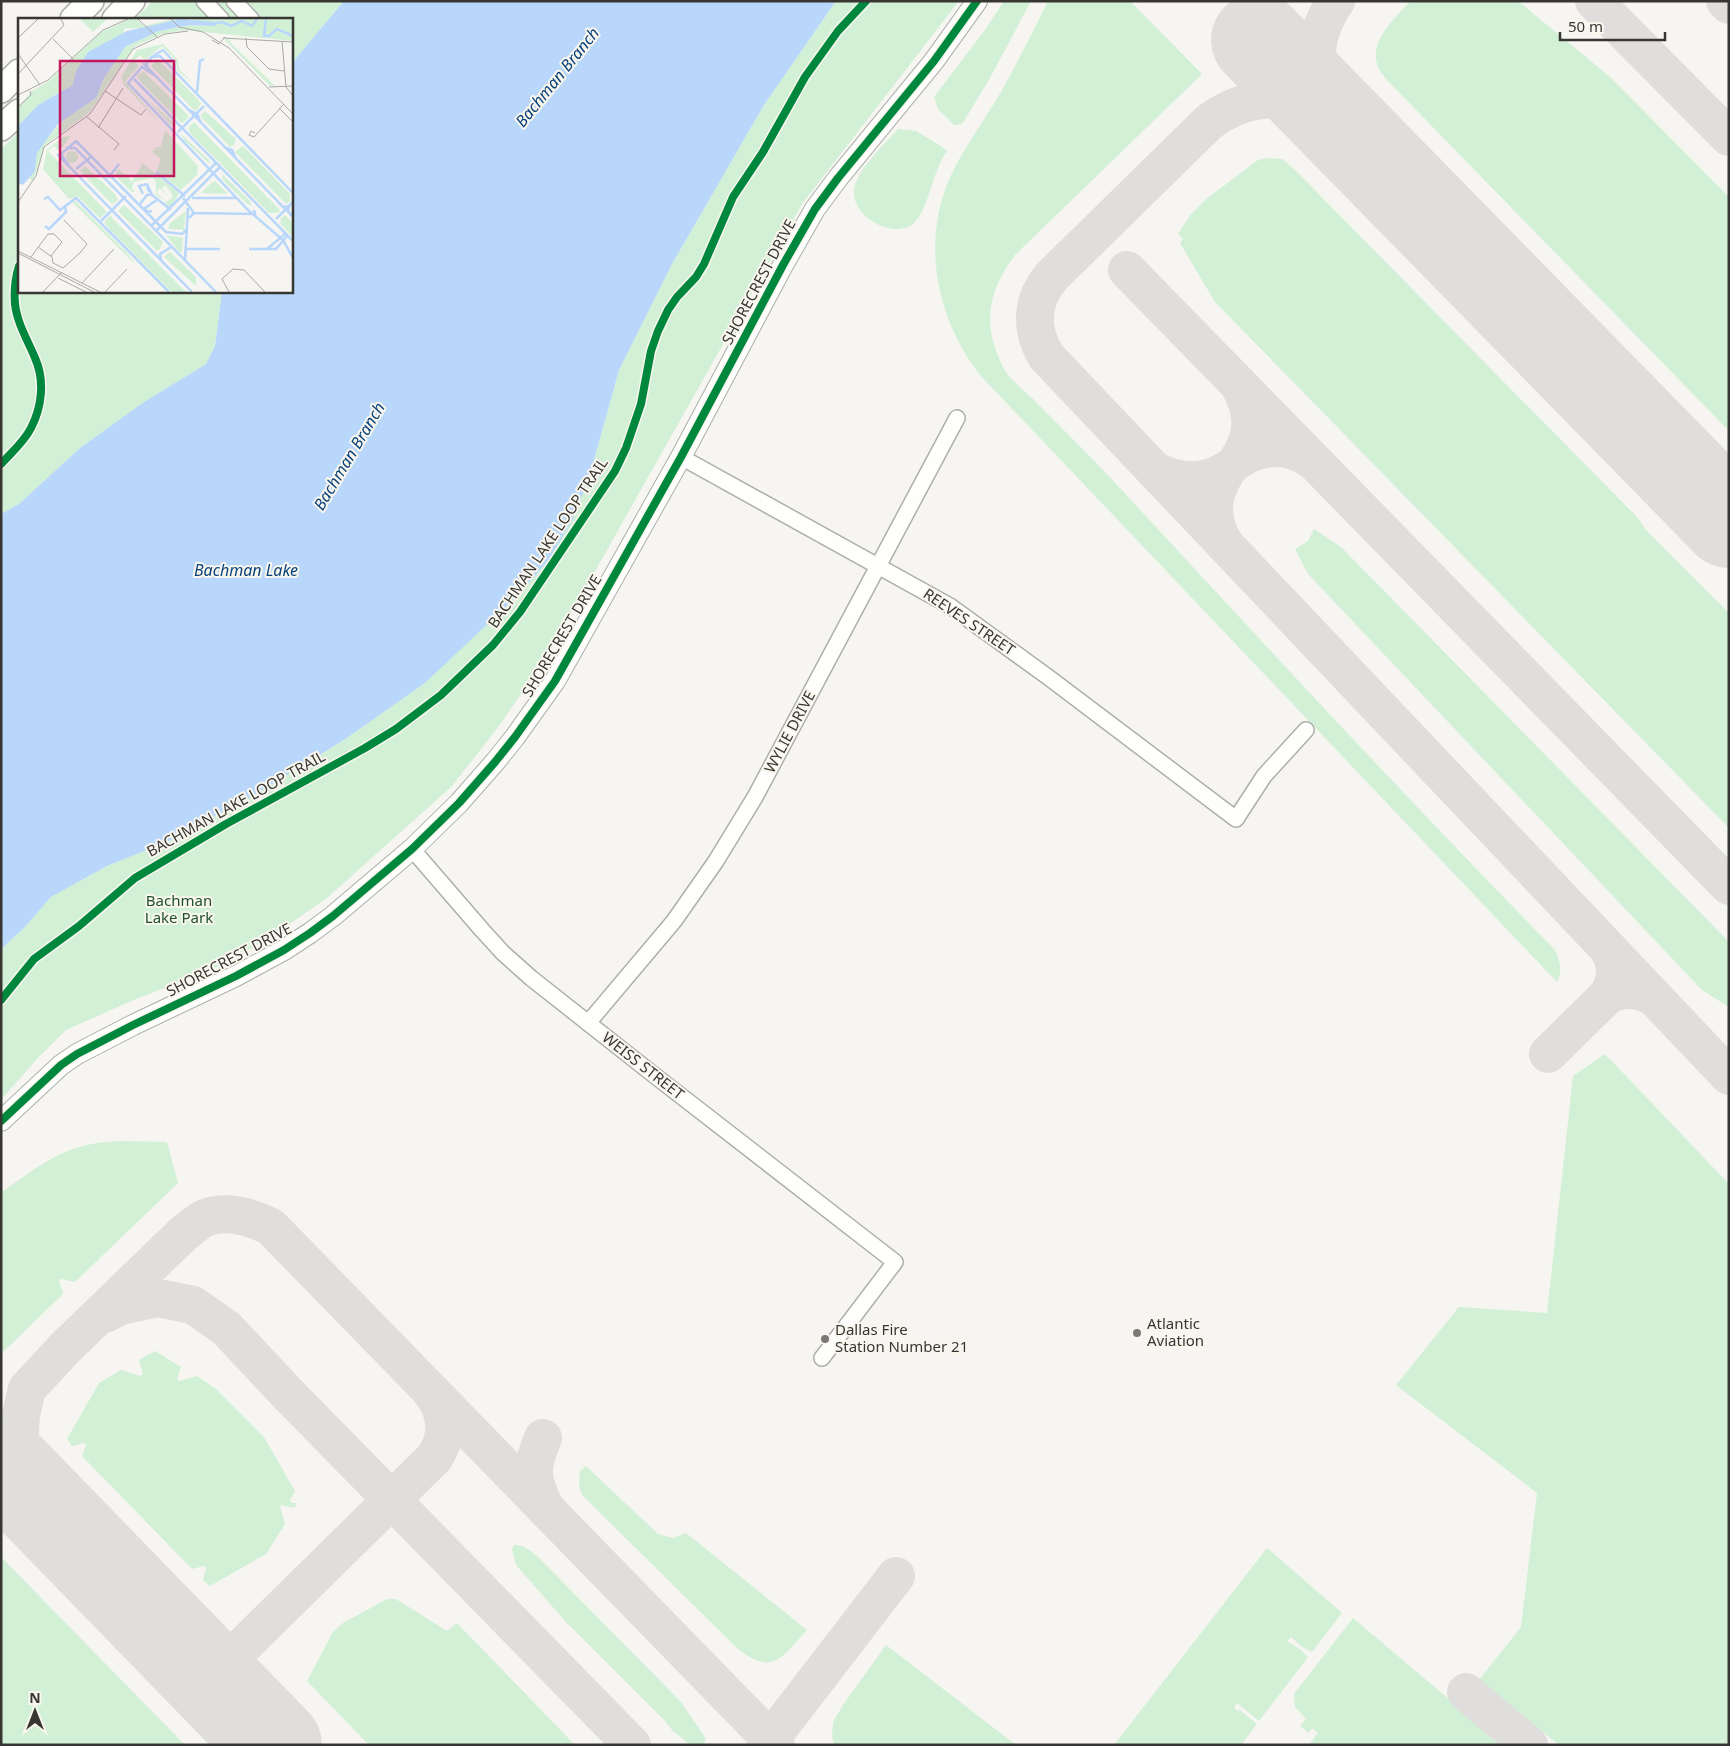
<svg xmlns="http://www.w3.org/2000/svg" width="1730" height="1746" viewBox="0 0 1730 1746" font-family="'Noto Sans',sans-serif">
  <rect width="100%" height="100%" fill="#f6f5f1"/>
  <g fill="#d2f0d6">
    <path d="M 153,1 L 344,1 L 291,64 L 291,19 L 135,19 Z"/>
    <path d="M 836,1 L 959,1 L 802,204 L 545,660 L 496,730 L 451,787 L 327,898 L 267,940 L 209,971 L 136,999 L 66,1030 L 36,1060 L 1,1100 L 1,949 L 24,928 L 51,897 L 107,866 L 169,841 L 251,797 L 344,740 L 425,683 L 589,478 L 619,370 L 672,264 L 764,105 Z"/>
    <path d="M 1004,1 L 1031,1 L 990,78 L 964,121 L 961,124 L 954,125 L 938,109 L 934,97 L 985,30 Z"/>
    <path d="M 1048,1 L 1130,1 L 1202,74 L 1015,255 C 987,293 982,324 1003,367 C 1008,378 1026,392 1035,401 C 1063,429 1092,458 1119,487 C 1263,643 1407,799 1555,950 C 1560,961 1563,971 1557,982 L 980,375 C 935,317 920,238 953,171 C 965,147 981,125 995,102 C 1014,70 1031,35 1048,1 Z"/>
    <path d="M 1410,1 L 1518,1 L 1609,76 L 1729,197 L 1729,431 L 1385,78 C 1383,74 1378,69 1377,64 C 1370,39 1396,18 1410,1 Z"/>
    <path d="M 898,129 L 916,131 L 941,146 L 947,151 C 932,171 929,210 913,224 C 892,240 852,216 854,191 C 855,171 885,144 898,129 Z"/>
    <path d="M 19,132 L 19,291 L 222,291 L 215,346 L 206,364 L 144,402 L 80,448 L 19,504 L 1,514 L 1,149 Z"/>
    <path d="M 1268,158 L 1282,159 L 1294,169 L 1637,517 L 1646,530 L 1729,613 L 1729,828 L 1215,302 L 1180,243 L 1183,239 L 1178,234 L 1191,214 L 1205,200 L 1258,160 Z"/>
    <path d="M 1314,529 L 1341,547 L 1729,942 L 1729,1007 L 1702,990 L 1308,574 L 1295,549 L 1308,541 Z"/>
    <path d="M 1605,1054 L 1729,1184 L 1729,1745 L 1559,1745 L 1479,1680 L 1521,1627 L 1537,1493 L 1396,1385 L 1459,1307 L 1547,1313 L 1573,1076 Z"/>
    <path d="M 119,1141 L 167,1142 L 178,1183 L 75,1282 L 61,1279 L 59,1280 L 63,1294 L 1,1354 L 1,1193 C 30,1172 57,1150 92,1144 C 101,1142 110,1142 119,1141 Z"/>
    <path d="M 155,1351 L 181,1367 L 177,1379 L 179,1381 L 197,1376 L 216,1389 L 264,1437 L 295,1491 L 290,1500 L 292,1503 L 297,1503 L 294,1508 L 282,1505 L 280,1506 L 285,1524 L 266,1554 L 210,1586 L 203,1580 L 206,1568 L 204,1566 L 192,1569 L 82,1456 L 86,1445 L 84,1443 L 72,1446 L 67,1439 L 99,1383 L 121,1370 L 140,1376 L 143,1374 L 139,1360 Z"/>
    <path d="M 586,1466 L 658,1534 L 673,1538 L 686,1533 L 807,1630 C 782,1656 775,1676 739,1650 L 583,1496 C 578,1487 579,1481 580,1471 Z"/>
    <path d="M 514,1545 C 523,1544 531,1551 538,1557 L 681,1702 L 706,1739 L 703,1745 L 689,1744 L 672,1730 L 665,1721 L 566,1622 L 516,1565 L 512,1550 Z"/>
    <path d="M 1267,1548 L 1342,1613 L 1312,1652 L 1302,1647 L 1291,1637 L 1287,1641 L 1301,1650 L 1308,1657 L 1259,1721 L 1237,1703 L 1234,1708 L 1238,1711 L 1240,1710 L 1257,1724 L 1241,1745 L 1114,1745 Z"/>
    <path d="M 1,1557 L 185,1745 L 1,1745 Z"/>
    <path d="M 387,1599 L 396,1599 L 447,1631 L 457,1623 L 575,1745 L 369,1745 L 307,1681 L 333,1632 L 343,1623 Z"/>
    <path d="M 1353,1618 L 1503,1745 L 1309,1745 L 1318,1733 L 1312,1728 L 1309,1733 L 1300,1726 L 1306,1719 L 1295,1707 L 1294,1694 Z"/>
    <path d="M 886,1645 L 1016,1745 L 834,1745 L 832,1737 L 833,1722 L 843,1705 Z"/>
  </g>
  <path fill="#b8d7fa" d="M 344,1 L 836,1 L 764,105 L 672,264 L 619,370 L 589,478 L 573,519 L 548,561 L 516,597 L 425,683 L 344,740 L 251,797 L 169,841 L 107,866 L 51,897 L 24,928 L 1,949 L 1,514 L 19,504 L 80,448 L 144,402 L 206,364 L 215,346 L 222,291 L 291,291 L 291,64 Z"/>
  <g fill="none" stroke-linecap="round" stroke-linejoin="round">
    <g stroke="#dfdedc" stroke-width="38">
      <path d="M 1336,1 C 1307,43 1311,90 1346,126"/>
      <path d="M 1594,1 L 1729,137"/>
      <path d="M 1725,1 L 1729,5"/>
      <path d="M 1430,219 C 1409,198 1388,177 1368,156 C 1355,143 1342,127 1326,116 C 1289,90 1244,96 1209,122 L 1052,276 C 1031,300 1030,329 1046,356 L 1729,1076"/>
      <path d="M 1127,270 L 1729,886"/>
      <path d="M 1239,385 C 1254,412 1255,435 1237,461 C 1262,444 1287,444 1312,460"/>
      <path d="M 1154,470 C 1179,483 1204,485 1228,469 C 1211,495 1209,516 1224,543"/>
      <path d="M 1608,949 C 1618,964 1617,981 1607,996 C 1624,987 1637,989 1654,997"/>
      <path d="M 1548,1054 L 1607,996"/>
      <path d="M 105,1314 L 121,1306 L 158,1298 L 193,1305 L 226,1328 L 286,1392 L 632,1745"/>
      <path d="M 543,1438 C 530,1468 531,1480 546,1509"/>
      <path d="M 244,1645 L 434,1458 C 449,1437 447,1412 431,1392"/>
      <path d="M 177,1646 L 55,1518 L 35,1493 L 23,1469 L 19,1445 L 21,1415 L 27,1389 L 65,1348 L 184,1233 C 190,1229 196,1223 203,1219 C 225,1209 251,1217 271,1227 L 776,1745"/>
      <path d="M 1466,1692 L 1529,1745"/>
      <path d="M 766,1745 L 896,1576"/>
    </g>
    <g stroke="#dfdedc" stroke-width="94">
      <path d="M 1258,40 L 1729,521"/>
      <path d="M 1,1463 L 275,1745"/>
    </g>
    <defs>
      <g id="minor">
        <path d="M 204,1 L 221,19"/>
        <path d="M 234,1 L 251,19"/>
        <path d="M 681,457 L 950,606 L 1048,677 L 1236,819 L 1264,776 L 1306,730"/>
        <path d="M 412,849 L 482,930 L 503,953 L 531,978 L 654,1075 L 895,1262 L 822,1358"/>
        <path d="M 588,1023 L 674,921 L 716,861 L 755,797 L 957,418"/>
      </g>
      <path id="tertiary" d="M 1,1121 L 61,1065 L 77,1054 L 133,1025 L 236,976 L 284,950 L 310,933 L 333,916 L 412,849 L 459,803 L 495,762 L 515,737 L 555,681 L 681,457 L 783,265 L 815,209 L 838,178 L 934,61 L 977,1"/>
      <g id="primary">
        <path d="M 73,19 L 91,1"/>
        <path d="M 115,19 L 132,1"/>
        <path d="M 1,90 L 19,72"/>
        <path d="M 1,128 L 19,112"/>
      </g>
    </defs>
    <use href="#minor" stroke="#aeaeab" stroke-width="18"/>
    <use href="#tertiary" stroke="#aeaeab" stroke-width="22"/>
    <use href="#primary" stroke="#aeaeab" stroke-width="28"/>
    <use href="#minor" stroke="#fefefd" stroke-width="15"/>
    <use href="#tertiary" stroke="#fefefd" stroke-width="20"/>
    <use href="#primary" stroke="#fefefd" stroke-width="25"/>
    <defs>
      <g id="cycleway">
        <path d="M 1,464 C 11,453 24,442 31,428 C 42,407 45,380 35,358 C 28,341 17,323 15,304 C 14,292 15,279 19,266"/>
        <path d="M 1,1000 L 34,959 L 79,926 L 135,878 L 226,824 L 365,748 L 396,729 L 441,695 L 493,645 L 520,612 L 615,471 L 626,448 L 641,404 L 651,351 L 658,331 L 668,310 L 677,297 L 696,277 L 704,264 L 733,197 L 763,152 L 805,77 L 838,31 L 866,1"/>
        <path d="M 1,1121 L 61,1065 L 77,1054 L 133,1025 L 236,976 L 284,950 L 310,933 L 333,916 L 412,849 L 459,803 L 495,762 L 515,737 L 555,681 L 681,457 L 783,265 L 815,209 L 838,178 L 934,61 L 977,1"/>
      </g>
    </defs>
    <use href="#cycleway" stroke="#f9f6ee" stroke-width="11"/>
    <use href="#cycleway" stroke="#00873e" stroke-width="8"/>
  </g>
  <g fill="#7a7976" stroke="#f9f6ee" stroke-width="2">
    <circle cx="1137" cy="1333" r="5"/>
    <circle cx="825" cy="1339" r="5"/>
  </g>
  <g text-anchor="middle" stroke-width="4" stroke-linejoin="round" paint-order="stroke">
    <g font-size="15" fill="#373633" stroke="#f9f6ee">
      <text transform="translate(759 282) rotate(-62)" y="5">SHORECREST DRIVE</text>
      <text transform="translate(548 543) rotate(-56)" y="5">BACHMAN LAKE LOOP TRAIL</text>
      <text transform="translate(969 622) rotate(34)" y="5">REEVES STREET</text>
      <text transform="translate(562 636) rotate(-59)" y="5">SHORECREST DRIVE</text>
      <text transform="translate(790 732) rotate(-62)" y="5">WYLIE DRIVE</text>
      <text transform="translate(236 804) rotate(-29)" y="5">BACHMAN LAKE LOOP TRAIL</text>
      <text transform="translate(229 960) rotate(-28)" y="5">SHORECREST DRIVE</text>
      <text transform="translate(643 1066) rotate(38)" y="5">WEISS STREET</text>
    </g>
    <g font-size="15" fill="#1e512c" stroke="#f9f6ee">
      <text x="179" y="906">Bachman<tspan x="179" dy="17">Lake Park</tspan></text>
    </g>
    <g font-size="15" fill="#373633" stroke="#f9f6ee" text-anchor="start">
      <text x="1147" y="1329">Atlantic<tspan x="1147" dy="17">Aviation</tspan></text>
      <text x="835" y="1335">Dallas Fire<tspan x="835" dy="17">Station Number 21</tspan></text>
    </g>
    <g font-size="16" font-style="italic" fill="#08427b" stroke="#f9f6ee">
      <text transform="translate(557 77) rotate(-51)" y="6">Bachman Branch</text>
      <text transform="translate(349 456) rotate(-59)" y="6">Bachman Branch</text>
      <text x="246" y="576">Bachman Lake</text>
    </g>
  </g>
  <g transform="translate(18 18)">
    <rect width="275" height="275" fill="#f6f5f1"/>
    <path d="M 62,1 L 89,1 L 75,14 ZM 112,1 L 119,1 L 126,8 L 155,1 L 166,1 L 128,11 L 107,10 L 104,17 L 70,34 L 55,67 L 20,87 L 0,108 L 0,90 L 14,73 L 31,63 L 83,14 ZM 173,1 L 275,1 L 275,23 L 166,12 L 144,16 L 117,28 L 71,95 L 27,127 L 15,163 L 11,160 L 17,153 L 19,135 L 24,127 L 45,102 L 78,80 L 86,60 L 107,29 L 141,13 L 171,7 L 197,8 ZM 211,19 L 212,24 L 257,68 L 252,68 L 207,22 ZM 145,26 L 160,42 L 161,51 L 176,66 L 159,52 L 158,42 L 144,28 L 127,42 L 122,37 L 116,43 L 121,48 L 107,64 L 144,107 L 106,67 L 103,59 L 119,32 ZM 139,41 L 179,80 L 183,86 L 180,90 L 177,93 L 133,48 ZM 125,53 L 171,98 L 168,102 L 164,105 L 160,102 L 122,63 L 119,58 ZM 127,79 L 154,103 L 157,110 L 154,108 ZM 187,93 L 218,121 L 216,127 L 212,129 L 182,98 ZM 176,104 L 213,142 L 206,149 L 172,115 L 170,110 ZM 147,112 L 180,148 L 179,157 L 163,172 L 139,153 L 143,141 L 134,134 L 138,129 L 143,129 ZM 163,116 L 191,142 L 193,147 L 166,122 ZM 53,118 L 41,133 L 36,128 L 30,133 L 89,194 L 82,200 L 59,178 L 51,181 L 25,151 L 29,132 L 45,119 ZM 225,128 L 272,176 L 272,184 L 268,186 L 217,134 ZM48 139a6 6 0 1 1 12 0a6 6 0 1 1-12 0ZM 213,142 L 262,192 L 260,195 L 251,195 L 206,149 ZM 125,145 L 161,175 L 155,186 L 151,189 L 146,185 L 154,180 L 154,176 L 147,167 L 144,171 L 151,179 L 141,170 L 139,175 L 147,183 L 138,177 L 138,164 L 135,160 L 116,164 L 114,170 L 117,174 L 114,174 L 97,158 L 100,151 L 112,160 L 113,165 ZM 67,148 L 96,175 L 100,181 L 98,184 L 94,186 L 62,153 ZM 204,156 L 232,183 L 234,188 L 229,186 L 205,162 ZM 197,163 L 210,176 L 183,175 L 193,165 ZM 57,183 L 111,237 L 117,246 L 54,184 ZM 106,187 L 145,224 L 142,231 L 139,233 L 100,193 ZM 168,193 L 166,212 L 150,211 L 152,205 ZM 93,197 L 94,200 L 168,274 L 154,274 L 92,212 L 86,204 ZM 267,197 L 275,205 L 275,219 L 261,204 L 264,204 L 262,201 ZM 148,217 L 165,220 L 164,234 L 161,234 ZM 152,234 L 178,259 L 178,268 L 146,239 Z" fill="#d2f0d6"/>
    <path d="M 163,1 L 197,4 L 198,8 L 171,7 L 141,13 L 107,29 L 86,60 L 78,80 L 40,106 L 19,135 L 17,153 L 5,167 L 0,165 L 0,108 L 20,87 L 55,67 L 58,53 L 70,34 L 109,13 Z" fill="#b8d7fa"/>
    <path fill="none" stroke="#b8d7fa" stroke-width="2.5" d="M 248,1 L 246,18 L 251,18 L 259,11 L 275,18M 193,6 L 204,4 L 213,8 L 224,3 L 234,8 L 239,1M 135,38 L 145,32 L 156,44 L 157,52M 125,45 L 275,199M 129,50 L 129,44 L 134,39 L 142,38 L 275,175M 136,57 L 124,49 L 110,65 L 230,192 L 265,222 L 275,240M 116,61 L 275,223M 179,74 L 182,43 L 186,41M 171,92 L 179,96 L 183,105M 160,114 L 186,88M 206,129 L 214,132 L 218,141M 48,130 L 57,130 L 198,274M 39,136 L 174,274M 53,151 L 43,136 L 58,123 L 148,214 L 164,216 L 169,211M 58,151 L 74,138M 138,154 L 167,178M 90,160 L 101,146M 131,174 L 129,166 L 134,177 L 153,192M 125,176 L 121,168 L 129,166M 165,180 L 176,195M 174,180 L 219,180M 26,181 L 30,179 L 42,192 L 58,180 L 151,274M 260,184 L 265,189 L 271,188 L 270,193 L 275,199M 122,186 L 129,177 L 134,176M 134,193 L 129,194 L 127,190 L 139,182M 171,200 L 176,195 L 237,196 L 236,192M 258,201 L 275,184M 83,203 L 108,178M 27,208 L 31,211 L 48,194 L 47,187M 133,208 L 198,145M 138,213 L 202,149M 168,231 L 202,231M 231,231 L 258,231 L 269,218M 249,231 L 267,216M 143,242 L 142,236 L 153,229M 167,242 L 170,190"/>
    <path fill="none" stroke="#aaa9a5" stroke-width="1" d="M 120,1 L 139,19M 153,1 L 161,9 L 185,14 L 211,30 L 275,96M 0,20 L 20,1M 205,20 L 275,24M 228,20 L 229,29 L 251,51 L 266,53M 35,21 L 58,44M 194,22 L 201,26 L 207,19M 264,23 L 268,69 L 275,78M 0,36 L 22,67M 0,56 L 46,7 L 43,1M 251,69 L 275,68M 87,73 L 123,97 L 128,91M 0,77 L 30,62 L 85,12 L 110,1M 0,89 L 13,77 L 12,73M 261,90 L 275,104M 69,99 L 101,126 L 96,132M 80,110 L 105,70M 237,115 L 233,113 L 231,117 L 236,119 L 266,86M 0,184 L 18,158 L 26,129 L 72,96 L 115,31 L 147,16 L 170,13M 30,216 L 36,216 L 44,224 L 33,238M 20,229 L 34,239 L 35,245 L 45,250 L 62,235 L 69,226 L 46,202M 0,233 L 82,274M 0,235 L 76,274M 13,239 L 30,216M 40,260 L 68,274M 64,265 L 96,231M 25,274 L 44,254M 87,274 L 109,251M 211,274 L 204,261 L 215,251 L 226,252 L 247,274"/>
    <path fill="#c2185b" fill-opacity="0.15" stroke="#c2185b" stroke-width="2.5" d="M 42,43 L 156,43 L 156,158 L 42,158 Z"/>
    <rect width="275" height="275" fill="none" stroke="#373633" stroke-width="2.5"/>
  </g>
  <rect width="1730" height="1746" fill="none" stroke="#373633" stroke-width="5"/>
  <g transform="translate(35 1711)" stroke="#f9f6ee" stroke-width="4" paint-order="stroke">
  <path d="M0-4L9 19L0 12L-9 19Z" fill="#373633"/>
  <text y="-8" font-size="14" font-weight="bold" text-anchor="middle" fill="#373633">N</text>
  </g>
  <path d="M1560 32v8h105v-8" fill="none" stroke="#373633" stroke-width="2.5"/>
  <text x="1568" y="32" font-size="15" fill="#373633" stroke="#f9f6ee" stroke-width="4" paint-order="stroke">50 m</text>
</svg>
